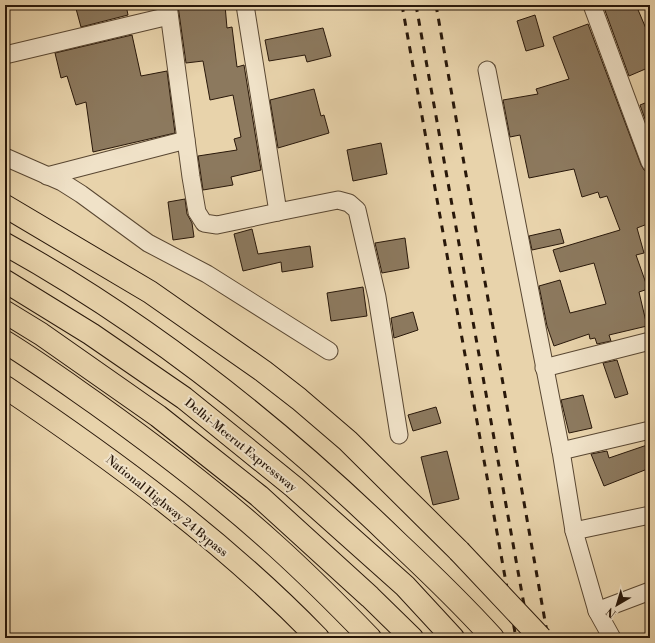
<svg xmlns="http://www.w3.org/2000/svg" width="655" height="643" viewBox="0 0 655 643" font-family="'Libre Bodoni',serif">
  <rect width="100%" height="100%" fill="#e8d3ab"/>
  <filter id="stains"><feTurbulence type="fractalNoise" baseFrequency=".005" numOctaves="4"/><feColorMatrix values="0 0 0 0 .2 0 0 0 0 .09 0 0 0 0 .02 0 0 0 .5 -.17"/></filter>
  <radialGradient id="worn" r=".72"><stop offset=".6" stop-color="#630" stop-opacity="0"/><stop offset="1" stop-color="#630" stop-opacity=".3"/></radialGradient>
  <g fill="#8c795e" stroke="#29180a">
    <path d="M 75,5 L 126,5 L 128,15 L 81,27 Z"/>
    <path d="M 189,5 L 225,5 L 227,28 L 232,27 L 237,67 L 244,65 L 261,170 L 231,177 L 233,185 L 203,190 L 198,156 L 237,150 L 234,139 L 241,137 L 233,95 L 210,100 L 203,61 L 186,63 L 178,6 Z"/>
    <path d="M 603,5 L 636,5 L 650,38 L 650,67 L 629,76 Z"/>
    <path d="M 535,15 L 544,46 L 526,51 L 517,21 Z"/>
    <path d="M 588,24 L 641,165 L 644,170 L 650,172 L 650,223 L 637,228 L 644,253 L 636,255 L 648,289 L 639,292 L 647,326 L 609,335 L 611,341 L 597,344 L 595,338 L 590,339 L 589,334 L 554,346 L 547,326 L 539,286 L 560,280 L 570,313 L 606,304 L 594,263 L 560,272 L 553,250 L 620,230 L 607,196 L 600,198 L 598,192 L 582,197 L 574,169 L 529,178 L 520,135 L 510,137 L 503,100 L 538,94 L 536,89 L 569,79 L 553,37 Z"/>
    <path d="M 323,28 L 331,56 L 307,62 L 305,55 L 269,61 L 265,40 Z"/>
    <path d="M 132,35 L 141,76 L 167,71 L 175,133 L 93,152 L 86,102 L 76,105 L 67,76 L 61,78 L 55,53 Z"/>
    <path d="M 314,89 L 321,116 L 324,115 L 329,133 L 278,148 L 270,100 Z"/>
    <path d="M 650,101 L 650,133 L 640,105 Z"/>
    <path d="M 381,143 L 387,174 L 353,181 L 347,150 Z"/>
    <path d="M 185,199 L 187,214 L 192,223 L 194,237 L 173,240 L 168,202 Z"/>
    <path d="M 252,229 L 258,254 L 310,246 L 313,267 L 282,272 L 281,262 L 243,271 L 234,234 Z"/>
    <path d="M 560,229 L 564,243 L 532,250 L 529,236 Z"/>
    <path d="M 405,238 L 409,268 L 382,273 L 375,243 Z"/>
    <path d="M 363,287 L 367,316 L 331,321 L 327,293 Z"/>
    <path d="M 413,312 L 418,330 L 394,338 L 391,318 Z"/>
    <path d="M 617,360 L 628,394 L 615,398 L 603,363 Z"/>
    <path d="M 583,395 L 592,428 L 569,433 L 561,400 Z"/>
    <path d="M 436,407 L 441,423 L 413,431 L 408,415 Z"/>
    <path d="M 650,444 L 650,468 L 604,486 L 591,454 L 607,451 L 609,458 Z"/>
    <path d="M 447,451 L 459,499 L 433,505 L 421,457 Z"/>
  </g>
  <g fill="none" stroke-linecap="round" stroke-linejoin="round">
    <defs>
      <g id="minor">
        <path d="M 168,5 L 191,177 L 197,212 L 204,223 L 217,225 L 278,212"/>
        <path d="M 245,5 L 278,212 L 338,200 L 349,203 L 357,210 L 377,297 L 399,435"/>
        <path d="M 592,5 L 650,162"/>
        <path d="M 5,55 L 169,16"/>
        <path d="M 487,70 L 561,451 L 574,531 L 597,611 L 612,638"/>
        <path d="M 5,157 L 62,182 L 81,194 L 148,243 L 207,274 L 329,351"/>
        <path d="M 47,176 L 186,140"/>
        <path d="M 544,368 L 650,341"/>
        <path d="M 561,451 L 650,430"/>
        <path d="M 574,531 L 650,515"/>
        <path d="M 597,611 L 650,591"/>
      </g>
      <g id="trunk">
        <path d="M 5,206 L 150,292 L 263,371 L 299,399 L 348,441 L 459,551"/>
        <path d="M 5,387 C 115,461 225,542 318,638"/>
      </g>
      <g id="motorway">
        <path d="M 5,244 C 149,324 281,429 399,544 C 431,574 463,605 493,638"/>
        <path d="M 5,281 L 91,334 L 184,398 L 294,487 L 405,586 L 453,638"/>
        <path d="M 5,312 L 41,334 L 158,416 L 259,496 L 370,597 L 412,638"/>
        <path d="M 5,342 C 36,361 65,382 95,403 C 158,448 220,495 277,547 C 309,576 340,607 370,638"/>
      </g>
    </defs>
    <use href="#minor" stroke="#594732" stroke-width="19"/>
    <use href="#trunk" stroke="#29180a" stroke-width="24"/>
    <use href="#motorway" stroke="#29180a" stroke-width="24"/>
    <use href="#minor" stroke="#f0e2c8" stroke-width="17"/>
    <use href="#trunk" stroke="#e8d3ab" stroke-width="22"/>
    <use href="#motorway" stroke="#e8d3ab" stroke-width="22"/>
    <g stroke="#29180a" stroke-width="3" stroke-dasharray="7 7" stroke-linecap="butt">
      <path d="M 402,5 L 516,638"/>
      <path d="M 416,5 L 530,638"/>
      <path d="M 436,5 L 548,638"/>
    </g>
    <defs>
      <path id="trunk-bridge" d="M 459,551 L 541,638"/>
    </defs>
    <use href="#trunk-bridge" stroke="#29180a" stroke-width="24" stroke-linecap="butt"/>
    <use href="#trunk-bridge" stroke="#e8d3ab" stroke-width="22"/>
  </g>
  <g text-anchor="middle" stroke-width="4" stroke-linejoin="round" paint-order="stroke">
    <g font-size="12" fill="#29180a" stroke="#f0e2c8">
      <text transform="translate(241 445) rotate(39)" y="4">Delhi-Meerut Expressway</text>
      <text transform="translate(167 506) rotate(39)" y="4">National Highway 24 Bypass</text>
    </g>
  </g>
  <rect width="655" height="643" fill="none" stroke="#e8d3ab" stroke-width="20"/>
  <rect x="6" y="6" width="643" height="631" fill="none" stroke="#29180a" stroke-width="2"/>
  <rect x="10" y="10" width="635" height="623" fill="none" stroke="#29180a"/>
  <g transform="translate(617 605) rotate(218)" stroke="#f0e2c8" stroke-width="3" paint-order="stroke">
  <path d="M0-3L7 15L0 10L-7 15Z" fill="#29180a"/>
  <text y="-6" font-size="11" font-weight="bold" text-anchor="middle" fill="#29180a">N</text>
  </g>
  <rect width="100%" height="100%" filter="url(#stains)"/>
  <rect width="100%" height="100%" fill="url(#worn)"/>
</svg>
